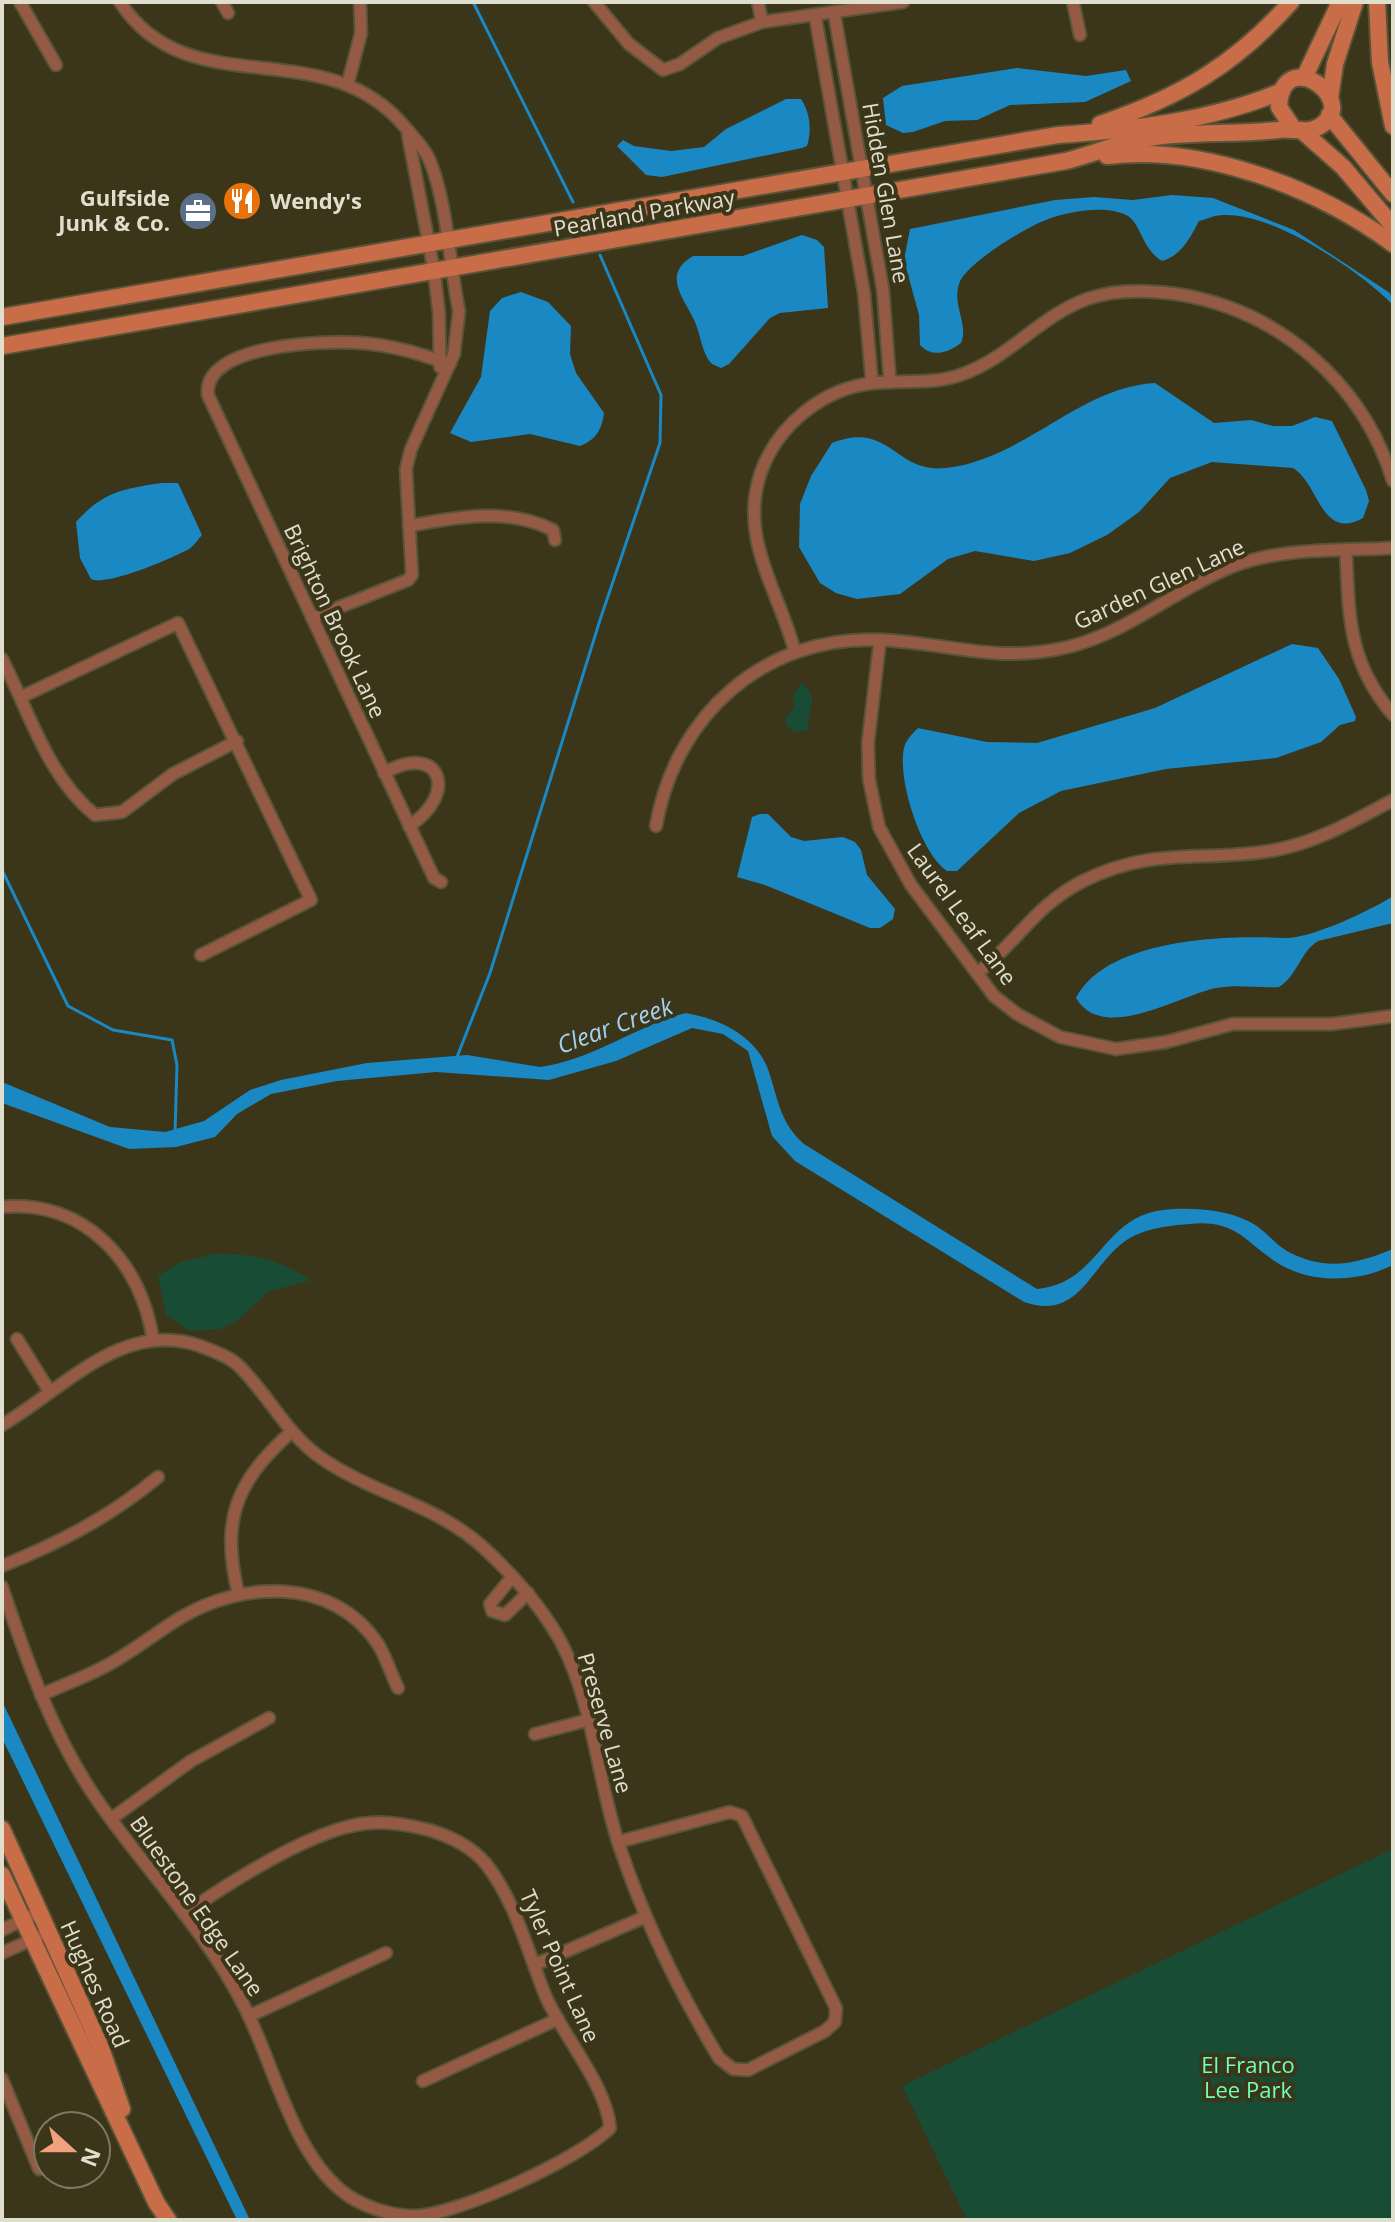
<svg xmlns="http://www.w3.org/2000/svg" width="1395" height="2222" viewBox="0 0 1395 2222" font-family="'Open Sans',sans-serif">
  <rect width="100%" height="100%" fill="#3b3619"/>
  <g fill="#194c34">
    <path d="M 801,683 C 823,698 805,709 809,730 L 796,732 L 788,727 L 785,719 L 794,708 L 793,695 Z"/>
    <path d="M 215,1254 C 256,1254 276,1258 311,1280 L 268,1292 L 238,1320 L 221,1329 L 190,1331 L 166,1315 L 158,1276 L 181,1262 Z"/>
    <path d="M 1393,1849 L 1393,2220 L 967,2220 L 902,2086 Z"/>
  </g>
  <g fill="#1a88c3">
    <path d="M 1017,68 L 1086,76 L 1126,70 L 1131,81 L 1085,102 L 1010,105 L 977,120 L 945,121 L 913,132 L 903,133 L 886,125 L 883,98 L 902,86 Z"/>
    <path d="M 786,99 L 801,99 C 810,112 812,131 807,146 L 802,148 L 662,177 L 646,175 L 617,146 L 623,140 L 634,146 L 671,151 L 704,147 L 726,129 Z"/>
    <path d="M 1172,195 L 1213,198 L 1294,230 L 1390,293 L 1393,305 C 1360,271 1273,212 1223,215 C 1215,215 1207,219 1199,221 C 1190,238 1182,255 1162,261 C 1141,248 1141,222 1126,215 C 1105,204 1062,212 1041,222 C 1022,230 964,265 959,284 C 952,306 969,324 961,343 C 948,353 932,358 920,345 L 919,315 L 904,260 L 910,229 L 1055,200 L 1094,197 L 1133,200 Z"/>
    <path d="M 802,235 L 817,240 L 824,247 L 828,308 L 780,313 L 770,318 L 729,364 L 721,368 L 712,364 C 702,354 701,336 695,322 C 684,298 661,275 693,256 L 743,256 Z"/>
    <path d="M 521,292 L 548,302 L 571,326 L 570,354 L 576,373 L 604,413 C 602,429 596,440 580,446 L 530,434 L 471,442 L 450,433 L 481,377 L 490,311 L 502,298 Z"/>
    <path d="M 1155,383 L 1214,423 L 1251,420 L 1273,426 L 1292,426 L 1315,417 L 1332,421 L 1366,490 L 1369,501 L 1363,518 C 1321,541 1320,485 1293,468 L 1212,462 L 1170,478 L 1139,512 L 1107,535 L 1070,553 L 1034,561 L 975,551 L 948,559 L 900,594 L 857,599 L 836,593 L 820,583 L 799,547 L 800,504 L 811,476 L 832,443 C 891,420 894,474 946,468 C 1023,460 1079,387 1155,383 Z"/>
    <path d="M 161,483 L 178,483 L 202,535 C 198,539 194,546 189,549 C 173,558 105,587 91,579 L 80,558 L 76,522 C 103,492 122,489 161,483 Z"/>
    <path d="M 1292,644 L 1318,648 L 1339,679 L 1356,717 L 1355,721 L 1340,725 L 1321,742 L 1276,758 L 1166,769 L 1061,791 L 1019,813 L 957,871 L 947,871 C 921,854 897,779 904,748 C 906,740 912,734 918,728 L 987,742 L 1037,743 L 1155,708 Z"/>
    <path d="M 760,814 L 768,814 L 791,837 L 804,841 L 843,837 L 855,842 L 861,850 L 867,875 L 895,909 L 893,919 L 880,928 L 870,928 L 765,885 L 737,877 L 752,817 Z"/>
    <path d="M 1393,896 L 1393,923 L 1318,941 C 1300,952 1298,975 1279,987 C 1258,988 1237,984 1216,988 C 1180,995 1103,1044 1076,998 C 1107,938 1227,935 1285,938 C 1310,939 1372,910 1393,896 Z"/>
    <path d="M 686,1013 C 720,1019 757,1036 769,1072 C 778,1099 780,1123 804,1144 L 1037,1289 C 1100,1283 1102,1217 1163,1210 C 1189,1207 1224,1209 1248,1221 C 1264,1228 1273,1243 1287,1251 C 1325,1272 1356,1264 1393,1249 L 1393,1265 C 1359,1282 1314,1284 1281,1265 C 1245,1244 1239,1219 1189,1224 C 1165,1226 1139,1229 1120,1245 C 1088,1272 1077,1320 1024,1302 L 795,1161 L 772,1136 L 748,1051 L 723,1034 L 692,1028 L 616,1061 L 549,1080 L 436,1072 L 337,1081 L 271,1094 L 237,1114 L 215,1137 L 176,1147 L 129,1149 L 2,1103 L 2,1082 L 110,1127 L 165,1132 L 204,1121 L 250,1090 L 281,1080 L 367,1063 L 467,1055 L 540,1067 C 593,1060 635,1026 686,1013 Z"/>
    <path d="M 2,1701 L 250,2220 L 237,2220 L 2,1738 Z"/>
  </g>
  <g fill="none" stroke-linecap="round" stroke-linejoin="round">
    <g stroke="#1a88c3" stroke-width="3">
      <path d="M 473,2 L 573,202"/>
      <path d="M 2,870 L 68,1006 L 113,1030 L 172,1040 L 177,1065 L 175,1133"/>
      <path d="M 457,1057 L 490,973 L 600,620 L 660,443 L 661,395 L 600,255"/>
    </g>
    <defs>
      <g id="street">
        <path d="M 20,2 L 56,65"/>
        <path d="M 120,2 C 189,108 323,29 405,127 C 414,138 425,148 430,161 C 448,207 449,262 459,311 L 454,354 L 411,449 L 406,469 L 412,575 L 408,580 L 312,618"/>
        <path d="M 222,2 L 228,13"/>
        <path d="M 594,2 L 629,44 L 663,70 L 680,64 L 718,38 L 762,22 L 903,2"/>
        <path d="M 758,2 L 762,22"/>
        <path d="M 1073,2 L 1080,35"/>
        <path d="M 834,12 L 883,290 L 890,382"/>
        <path d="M 815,15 L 864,293 L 872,383"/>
        <path d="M 348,83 L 361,33 L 360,2"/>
        <path d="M 408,135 L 434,271 L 439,313 L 440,367"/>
        <path d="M 409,526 C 455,517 509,507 553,530 L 555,540"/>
        <path d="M 1346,551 C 1349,617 1348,662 1393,715"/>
        <path d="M 880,640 L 868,743 L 869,779 L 879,827 L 911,885 L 994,996 L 1017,1014 L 1060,1037 L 1116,1049 L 1166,1042 L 1233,1024 L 1332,1024 L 1393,1016"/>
        <path d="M 795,652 C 779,591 738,538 761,472 C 778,425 823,388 874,383 C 904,380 934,385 963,374 C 1010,357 1040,316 1087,299 C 1115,289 1147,290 1176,294 C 1278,309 1363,383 1393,481"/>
        <path d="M 2,659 C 30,713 47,776 95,815 L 122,812 L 173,774 L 237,741"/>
        <path d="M 21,697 L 178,623 L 311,900 L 201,955"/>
        <path d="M 384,773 C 441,741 459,794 409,826"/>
        <path d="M 656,826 C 675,715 765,634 881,640 C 950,643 997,664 1068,647 C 1129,632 1174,590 1231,567 C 1281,547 1340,551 1393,548"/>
        <path d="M 441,882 L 434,878 L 208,395 C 202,344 326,340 361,343 C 393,345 420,354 450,364"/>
        <path d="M 977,973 C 1017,943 1034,906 1083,881 C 1155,845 1204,863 1275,850 C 1318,842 1355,820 1393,800"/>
        <path d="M 2,1207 C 85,1199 142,1263 153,1340"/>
        <path d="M 17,1339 L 50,1392"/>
        <path d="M 2,1425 C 64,1389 122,1319 200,1346 C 213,1351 228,1356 238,1365 C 267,1393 285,1431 317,1455 C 370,1494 436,1503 485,1549 C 514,1576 542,1607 561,1642 C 594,1705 597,1779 619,1845 C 644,1920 678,1990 719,2058 L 733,2069 L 748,2070 L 825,2031 L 835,2022 L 836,2008 L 742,1816 L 730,1812 L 618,1842"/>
        <path d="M 2,1566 C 59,1543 110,1517 158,1477"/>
        <path d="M 512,1577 L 490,1604 L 492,1611 L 505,1615 L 528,1593"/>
        <path d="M 2,1587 C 28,1664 54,1740 102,1807 C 148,1872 206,1932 243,2004 C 274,2062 293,2160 350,2197 C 368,2208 393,2216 414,2216 C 457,2215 579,2159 610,2128 C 607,2086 563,2036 546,1997 C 528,1953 516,1902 486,1864 C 472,1847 449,1836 429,1830 C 409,1825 389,1821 369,1823 C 314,1827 229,1883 184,1914"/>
        <path d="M 238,1593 C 221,1519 235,1483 291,1432"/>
        <path d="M 41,1695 C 65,1684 91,1675 113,1662 C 136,1649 157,1632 180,1618 C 241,1581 333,1576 378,1644 C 386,1657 391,1674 398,1688"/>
        <path d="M 535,1734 L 588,1720"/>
        <path d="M 111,1819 L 191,1761 L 269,1718"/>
        <path d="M 2,1930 L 39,1912"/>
        <path d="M 2,1953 L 38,1937"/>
        <path d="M 534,1965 L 645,1917"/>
        <path d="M 249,2016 L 386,1953"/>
        <path d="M 2,2079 L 39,2169"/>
        <path d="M 423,2081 L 558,2019"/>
      </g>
      <g id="secondary">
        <path d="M 1377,2 L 1380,62 L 1393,126"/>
        <path d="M 1304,78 L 1340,2"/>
        <path d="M 1330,98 L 1335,64 L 1355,2"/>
        <path d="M 1329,115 L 1393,194"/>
        <path d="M 1100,124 C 1180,97 1235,65 1291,2"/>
        <path d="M 1301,130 L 1343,167 L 1393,226"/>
        <path d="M 1107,156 C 1203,144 1317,188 1393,244"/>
        <path d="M 2,317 L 1058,135 C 1132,130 1214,120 1282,91"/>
        <path d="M 2,346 L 1066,161 C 1093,154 1121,142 1149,138 C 1191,131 1235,135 1278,130 C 1290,128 1303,133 1314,129 C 1369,107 1282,39 1279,107 L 1293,128"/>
        <path d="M 2,1829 L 101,2048 L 122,2109"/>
        <path d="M 2,1875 L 156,2202 L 168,2220"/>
      </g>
    </defs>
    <use href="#street" stroke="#595439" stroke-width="15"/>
    <use href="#secondary" stroke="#595439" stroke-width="20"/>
    <use href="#street" stroke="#945a43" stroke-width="11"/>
    <use href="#secondary" stroke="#c86d47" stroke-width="16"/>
  </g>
  <defs>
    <symbol id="restaurant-disc" viewBox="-11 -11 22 22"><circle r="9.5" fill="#e8710a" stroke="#3b3619"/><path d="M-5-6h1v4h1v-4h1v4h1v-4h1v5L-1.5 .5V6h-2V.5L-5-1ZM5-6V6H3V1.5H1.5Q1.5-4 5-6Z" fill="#fff"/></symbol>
    <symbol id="office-disc" viewBox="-11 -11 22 22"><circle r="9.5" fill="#5c6f8a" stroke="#3b3619"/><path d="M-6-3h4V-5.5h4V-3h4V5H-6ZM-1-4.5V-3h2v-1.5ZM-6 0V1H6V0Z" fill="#fff"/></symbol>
  </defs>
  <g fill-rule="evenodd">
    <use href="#restaurant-disc" x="220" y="179" width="44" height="44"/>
    <use href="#office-disc" x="176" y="189" width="44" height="44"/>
  </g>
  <g text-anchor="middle" stroke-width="8" stroke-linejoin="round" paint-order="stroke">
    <g font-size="22" fill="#e0decd" stroke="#3b3619">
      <text transform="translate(886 193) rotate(80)" y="8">Hidden Glen Lane</text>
      <text transform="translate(644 213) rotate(-10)" y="8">Pearland Parkway</text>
      <text transform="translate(1159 584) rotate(-25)" y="8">Garden Glen Lane</text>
      <text transform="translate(335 621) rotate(65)" y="8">Brighton Brook Lane</text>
      <text transform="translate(962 914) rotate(54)" y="8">Laurel Leaf Lane</text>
      <text transform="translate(605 1723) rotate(74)" y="8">Preserve Lane</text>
      <text transform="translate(197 1906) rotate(55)" y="8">Bluestone Edge Lane</text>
      <text transform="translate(560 1966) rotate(66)" y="8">Tyler Point Lane</text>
      <text transform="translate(95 1984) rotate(66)" y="8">Hughes Road</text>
    </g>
    <g font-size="22" font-weight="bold" fill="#e0decd" stroke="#3b3619" text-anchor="end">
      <text x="170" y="206">Gulfside<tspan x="170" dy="25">Junk &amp; Co.</tspan></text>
      <text x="270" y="209" text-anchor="start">Wendy's</text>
    </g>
    <g font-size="22" fill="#70ffbb" stroke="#3b3619">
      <text x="1248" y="2073">El Franco<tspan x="1248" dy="25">Lee Park</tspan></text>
    </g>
    <g font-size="24" font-style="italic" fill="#a6d2f1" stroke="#3b3619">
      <text transform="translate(615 1026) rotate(-20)" y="8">Clear Creek</text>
    </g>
  </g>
  <rect width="1395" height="2222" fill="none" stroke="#e0decd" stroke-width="8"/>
  <g transform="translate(72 2150) rotate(111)"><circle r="38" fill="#3b3619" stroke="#7d7961" stroke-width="2"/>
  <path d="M0-6L14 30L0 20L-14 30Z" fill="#f1a17c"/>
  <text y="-12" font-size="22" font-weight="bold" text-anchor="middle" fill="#e0decd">N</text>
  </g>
</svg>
